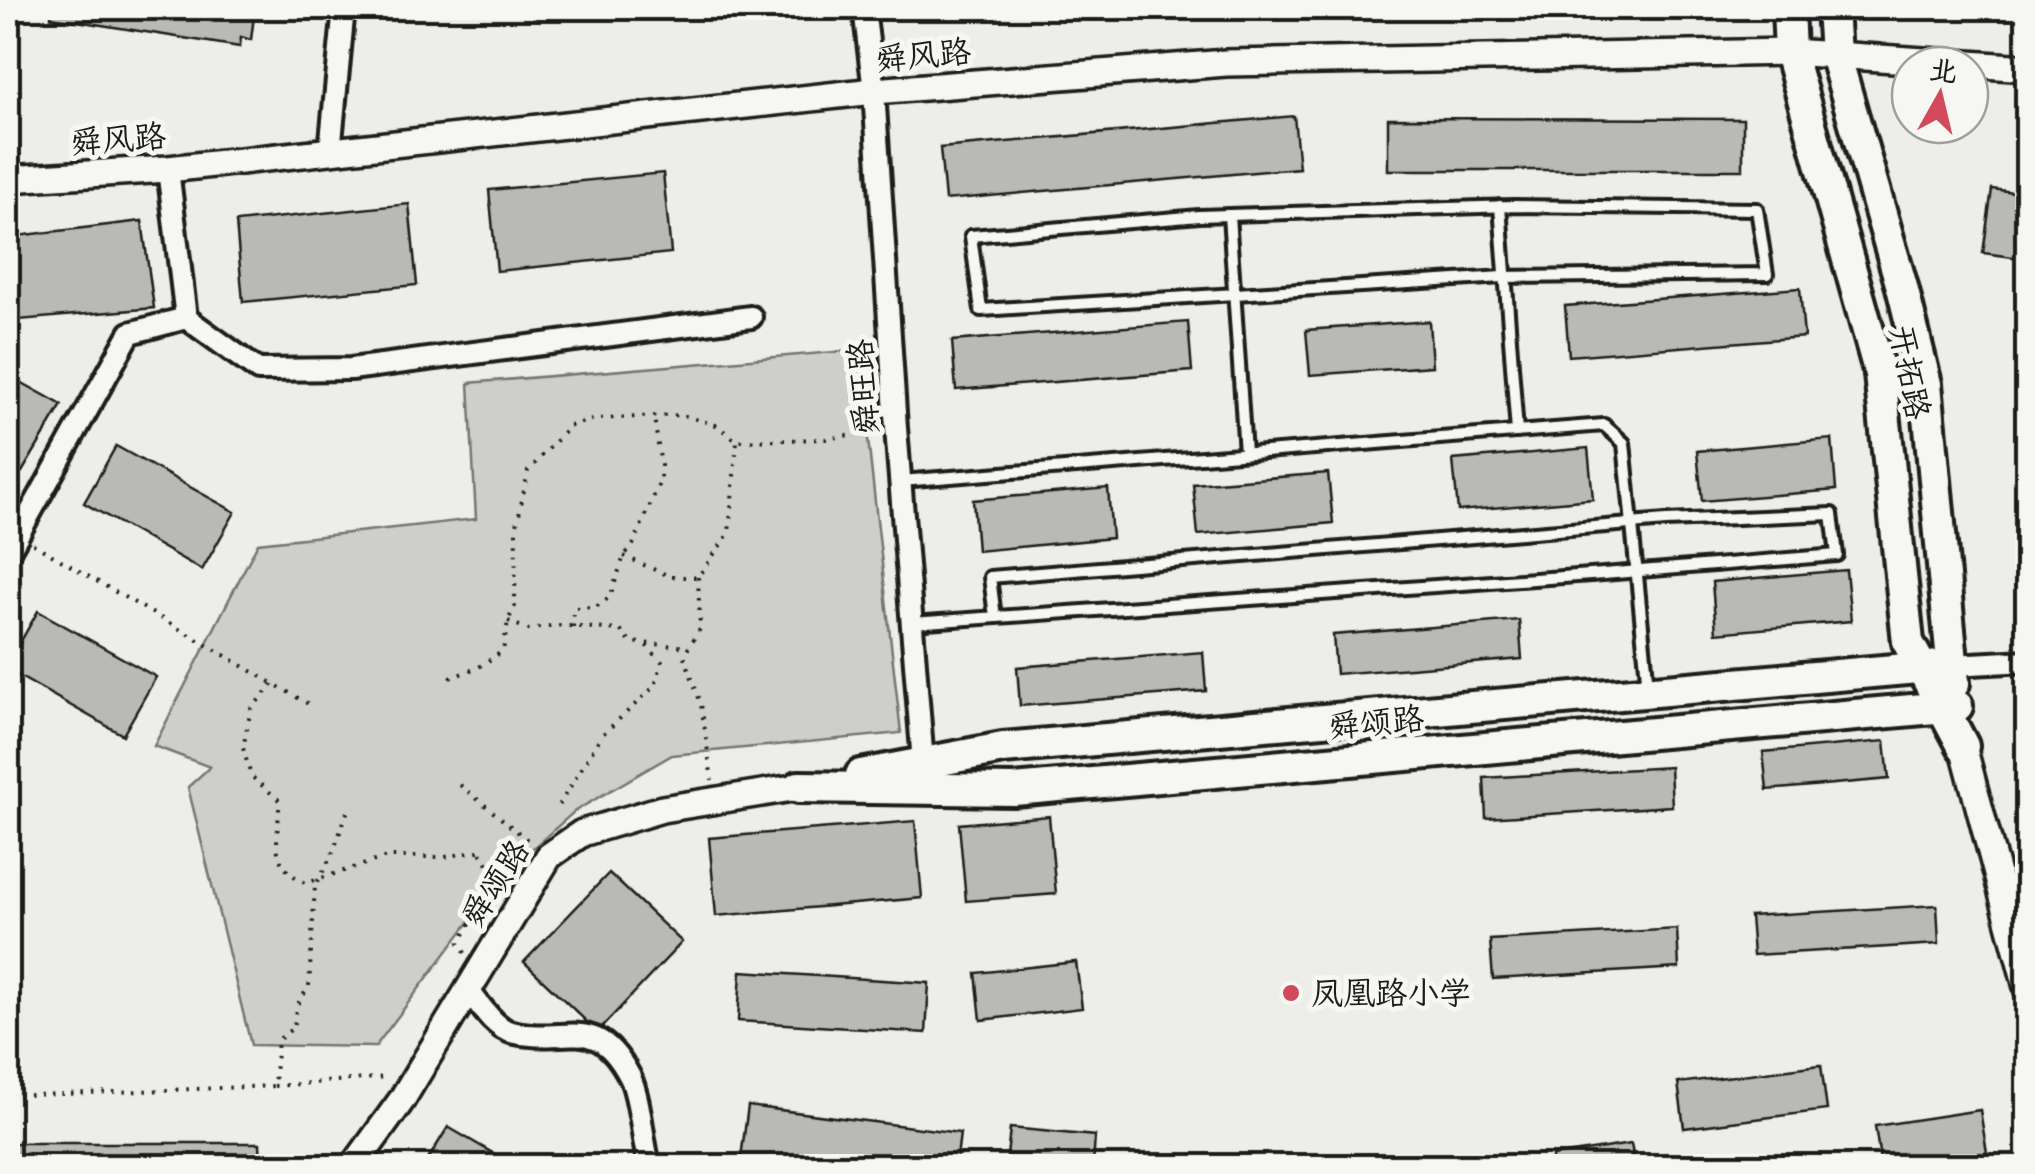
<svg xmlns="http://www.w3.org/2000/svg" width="2035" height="1174" viewBox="0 0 2035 1174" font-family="Mali,'LXGW WenKai TC',sans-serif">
  <rect width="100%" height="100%" fill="#edede9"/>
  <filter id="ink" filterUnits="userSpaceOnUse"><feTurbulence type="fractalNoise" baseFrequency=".01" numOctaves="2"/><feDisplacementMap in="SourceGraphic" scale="20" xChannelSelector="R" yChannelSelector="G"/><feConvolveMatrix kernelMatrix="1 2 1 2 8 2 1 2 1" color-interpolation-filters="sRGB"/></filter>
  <g filter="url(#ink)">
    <path fill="#cececb" stroke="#757574" stroke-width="2.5" d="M 858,350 L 901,733 L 672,755 L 575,811 L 509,869 L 375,1047 L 251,1045 L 188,787 L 210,767 L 154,746 L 258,543 L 476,519 L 469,383 Z"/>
    <g fill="#b9b9b6" stroke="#1c1c1c" stroke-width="2.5">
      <path d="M 52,8 L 255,8 L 251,40 L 241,37 L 240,47 L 51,17 Z"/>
      <path d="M 1294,116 L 1299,168 L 945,200 L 940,148 Z"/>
      <path d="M 1388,118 L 1743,119 L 1743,170 L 1388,170 Z"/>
      <path d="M 663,173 L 671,253 L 497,271 L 489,190 Z"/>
      <path d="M 1992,189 L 2028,194 L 2028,259 L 1983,253 Z"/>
      <path d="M 409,204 L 417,285 L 243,302 L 236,222 Z"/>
      <path d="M 142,221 L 154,308 L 8,321 L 8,237 Z"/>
      <path d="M 1800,288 L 1804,337 L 1569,356 L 1565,306 Z"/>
      <path d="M 1429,321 L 1432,366 L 1310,375 L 1306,330 Z"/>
      <path d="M 1188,322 L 1192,371 L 956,390 L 952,341 Z"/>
      <path d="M 8,375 L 62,405 L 22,472 L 8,465 Z"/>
      <path d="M 1832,439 L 1836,490 L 1702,501 L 1697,451 Z"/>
      <path d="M 116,446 L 235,512 L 202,570 L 84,503 Z"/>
      <path d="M 1588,448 L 1593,499 L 1458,511 L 1453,460 Z"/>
      <path d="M 1328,473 L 1333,523 L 1198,535 L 1193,484 Z"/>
      <path d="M 1108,488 L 1112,538 L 977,551 L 973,500 Z"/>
      <path d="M 1846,570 L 1851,621 L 1716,633 L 1712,582 Z"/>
      <path d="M 38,611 L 156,677 L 123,735 L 8,670 L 8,664 Z"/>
      <path d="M 1519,620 L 1522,659 L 1336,674 L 1333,635 Z"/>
      <path d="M 1203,652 L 1206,691 L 1020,706 L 1017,667 Z"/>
      <path d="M 1885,741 L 1889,779 L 1767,790 L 1763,752 Z"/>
      <path d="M 1670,767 L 1672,806 L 1486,818 L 1484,778 Z"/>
      <path d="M 1049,816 L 1056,894 L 966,901 L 959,824 Z"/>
      <path d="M 915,821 L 922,898 L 716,916 L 709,838 Z"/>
      <path d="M 609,873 L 682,942 L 602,1027 L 587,1022 L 524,962 Z"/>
      <path d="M 1937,905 L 1939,944 L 1753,955 L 1750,916 Z"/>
      <path d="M 1677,929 L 1679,968 L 1493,979 L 1490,940 Z"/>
      <path d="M 1076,962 L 1082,1008 L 981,1020 L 976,973 Z"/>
      <path d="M 741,971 L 929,983 L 926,1033 L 738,1021 Z"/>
      <path d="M 1821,1065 L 1827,1110 L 1684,1128 L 1678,1083 Z"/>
      <path d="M 748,1106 L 960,1133 L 956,1166 L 809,1166 L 741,1158 Z"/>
      <path d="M 1980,1110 L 1987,1153 L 1881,1166 L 1875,1126 Z"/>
      <path d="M 448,1127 L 515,1166 L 424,1166 Z"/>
      <path d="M 1010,1128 L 1095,1136 L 1093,1166 L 1006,1166 Z"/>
      <path d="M 8,1143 L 260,1143 L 261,1166 L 8,1166 Z"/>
      <path d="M 1631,1144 L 1635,1166 L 1552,1166 L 1552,1156 Z"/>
    </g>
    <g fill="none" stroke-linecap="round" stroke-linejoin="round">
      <defs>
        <g id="service">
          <path d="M 1500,206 L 1517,432"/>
          <path d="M 1513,206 L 1757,209 L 1767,274 L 1503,277 L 981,310 L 971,236 L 1199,216 Z"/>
          <path d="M 1229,215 L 1245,453"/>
          <path d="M 901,481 L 1604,425 L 1624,443 L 1648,688"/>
          <path d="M 912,623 L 1591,575 L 1837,555 L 1832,514 L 1666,521 L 990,577 L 995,617"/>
        </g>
        <g id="minor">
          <path d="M 864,8 L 874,91 L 896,428 L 923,763"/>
          <path d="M 330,151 L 344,8"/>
          <path d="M 186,318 L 258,370 L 351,369 L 751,317"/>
          <path d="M 8,553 L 130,333 L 186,318 L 168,169"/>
          <path d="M 1952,665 L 2028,661"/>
          <path d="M 2000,887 L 2028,889"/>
          <path d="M 468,990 C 479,1003 494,1028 511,1032 C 566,1046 595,1010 630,1077 C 640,1098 642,1136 648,1160 L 645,1166"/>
        </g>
        <g id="tertiary">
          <path d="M 8,179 L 168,169 L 874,91 L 1226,63 L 1790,52 L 2028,68"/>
          <path d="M 1963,746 L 2028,991"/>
          <path d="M 354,1166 L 401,1101 L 549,856 L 582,833 L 662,809 L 799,787"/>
        </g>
        <g id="secondary">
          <path d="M 1788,8 L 1790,52 L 1880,374 L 1908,642 L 1963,746"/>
          <path d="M 1832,8 L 1835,54 L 1902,287 L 1926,384 L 1954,683"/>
          <path d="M 861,775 L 1003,748 L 1952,665"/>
          <path d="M 799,787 L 1014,790 L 1957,706"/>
        </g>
      </defs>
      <use href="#service" stroke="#1c1c1c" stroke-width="18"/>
      <use href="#minor" stroke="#1c1c1c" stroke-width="28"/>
      <use href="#tertiary" stroke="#1c1c1c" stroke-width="32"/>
      <use href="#secondary" stroke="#1c1c1c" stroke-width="38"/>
      <g stroke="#1c1c1c" stroke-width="4" stroke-dasharray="2.5 8" stroke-linecap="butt">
        <path d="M 33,544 L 312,706"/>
        <path d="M 624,556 L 671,577 L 698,577 L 729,533 L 737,441"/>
        <path d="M 698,577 L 700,629 L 684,655 L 701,704 L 712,780"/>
        <path d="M 508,621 L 529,630 L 555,625 L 620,630 L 630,642 L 689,647"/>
        <path d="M 573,627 L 574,608 L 596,607 L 610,597 L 624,556 L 633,545 L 649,508 L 660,481 L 661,466 L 654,417"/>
        <path d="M 450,678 L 479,667 L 503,651 L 508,621 L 515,606 L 516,529 L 528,471 L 570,426 L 595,419 L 682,415 L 716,425 L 737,441 L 825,439 L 876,431"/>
        <path d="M 273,684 L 251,709 L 243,748 L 251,776 L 279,800 C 280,839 265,863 306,883 L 387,857 L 445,857 L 478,851 L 483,846"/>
        <path d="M 460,785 L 530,842"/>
        <path d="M 559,805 L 602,735 L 655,686 L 662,662 L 644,643"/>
        <path d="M 465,953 L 459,943 L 498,878 L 479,851"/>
        <path d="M 274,1086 L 388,1077"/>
        <path d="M 8,1096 L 274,1086 L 278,1040 L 294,1027 L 296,1007 L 309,986 L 315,886 L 332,855 L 348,810"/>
      </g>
      <use href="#service" stroke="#f6f6f2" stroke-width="10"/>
      <use href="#minor" stroke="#f6f6f2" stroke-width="20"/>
      <use href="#tertiary" stroke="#f6f6f2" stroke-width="25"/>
      <use href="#secondary" stroke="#f6f6f2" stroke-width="30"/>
    </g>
  </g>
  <circle fill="#d1495b" stroke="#f6f6f2" stroke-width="4" cx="1291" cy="993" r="10"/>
  <g text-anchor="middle" stroke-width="10" stroke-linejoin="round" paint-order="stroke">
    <g font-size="32" fill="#1c1c1c" stroke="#f6f6f2">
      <text transform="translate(923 55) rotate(-5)" y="11">舜风路</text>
      <text transform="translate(118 139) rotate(-4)" y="11">舜风路</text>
      <text transform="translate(1910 372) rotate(79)" y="11">开拓路</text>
      <text transform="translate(863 387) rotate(-94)" y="11">舜旺路</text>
      <text transform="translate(1376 722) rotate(-5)" y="11">舜颂路</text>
      <text transform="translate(495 883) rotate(-57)" y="11">舜颂路</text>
    </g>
    <g font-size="32" fill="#1c1c1c" stroke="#f6f6f2" text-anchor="start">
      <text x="1311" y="1004">凤凰路小学</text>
    </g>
  </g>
  <rect width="2035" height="1174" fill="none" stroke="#f6f6f2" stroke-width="40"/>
  <rect x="20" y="20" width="1995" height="1134" fill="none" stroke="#1c1c1c" stroke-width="4" filter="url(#ink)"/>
  <g transform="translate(1940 95) rotate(8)"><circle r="48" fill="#f6f6f2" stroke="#9f9f9c" stroke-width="2.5"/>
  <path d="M0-8L18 38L0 25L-18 38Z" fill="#d1495b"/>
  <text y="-15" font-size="28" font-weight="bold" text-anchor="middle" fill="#1c1c1c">北</text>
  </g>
</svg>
